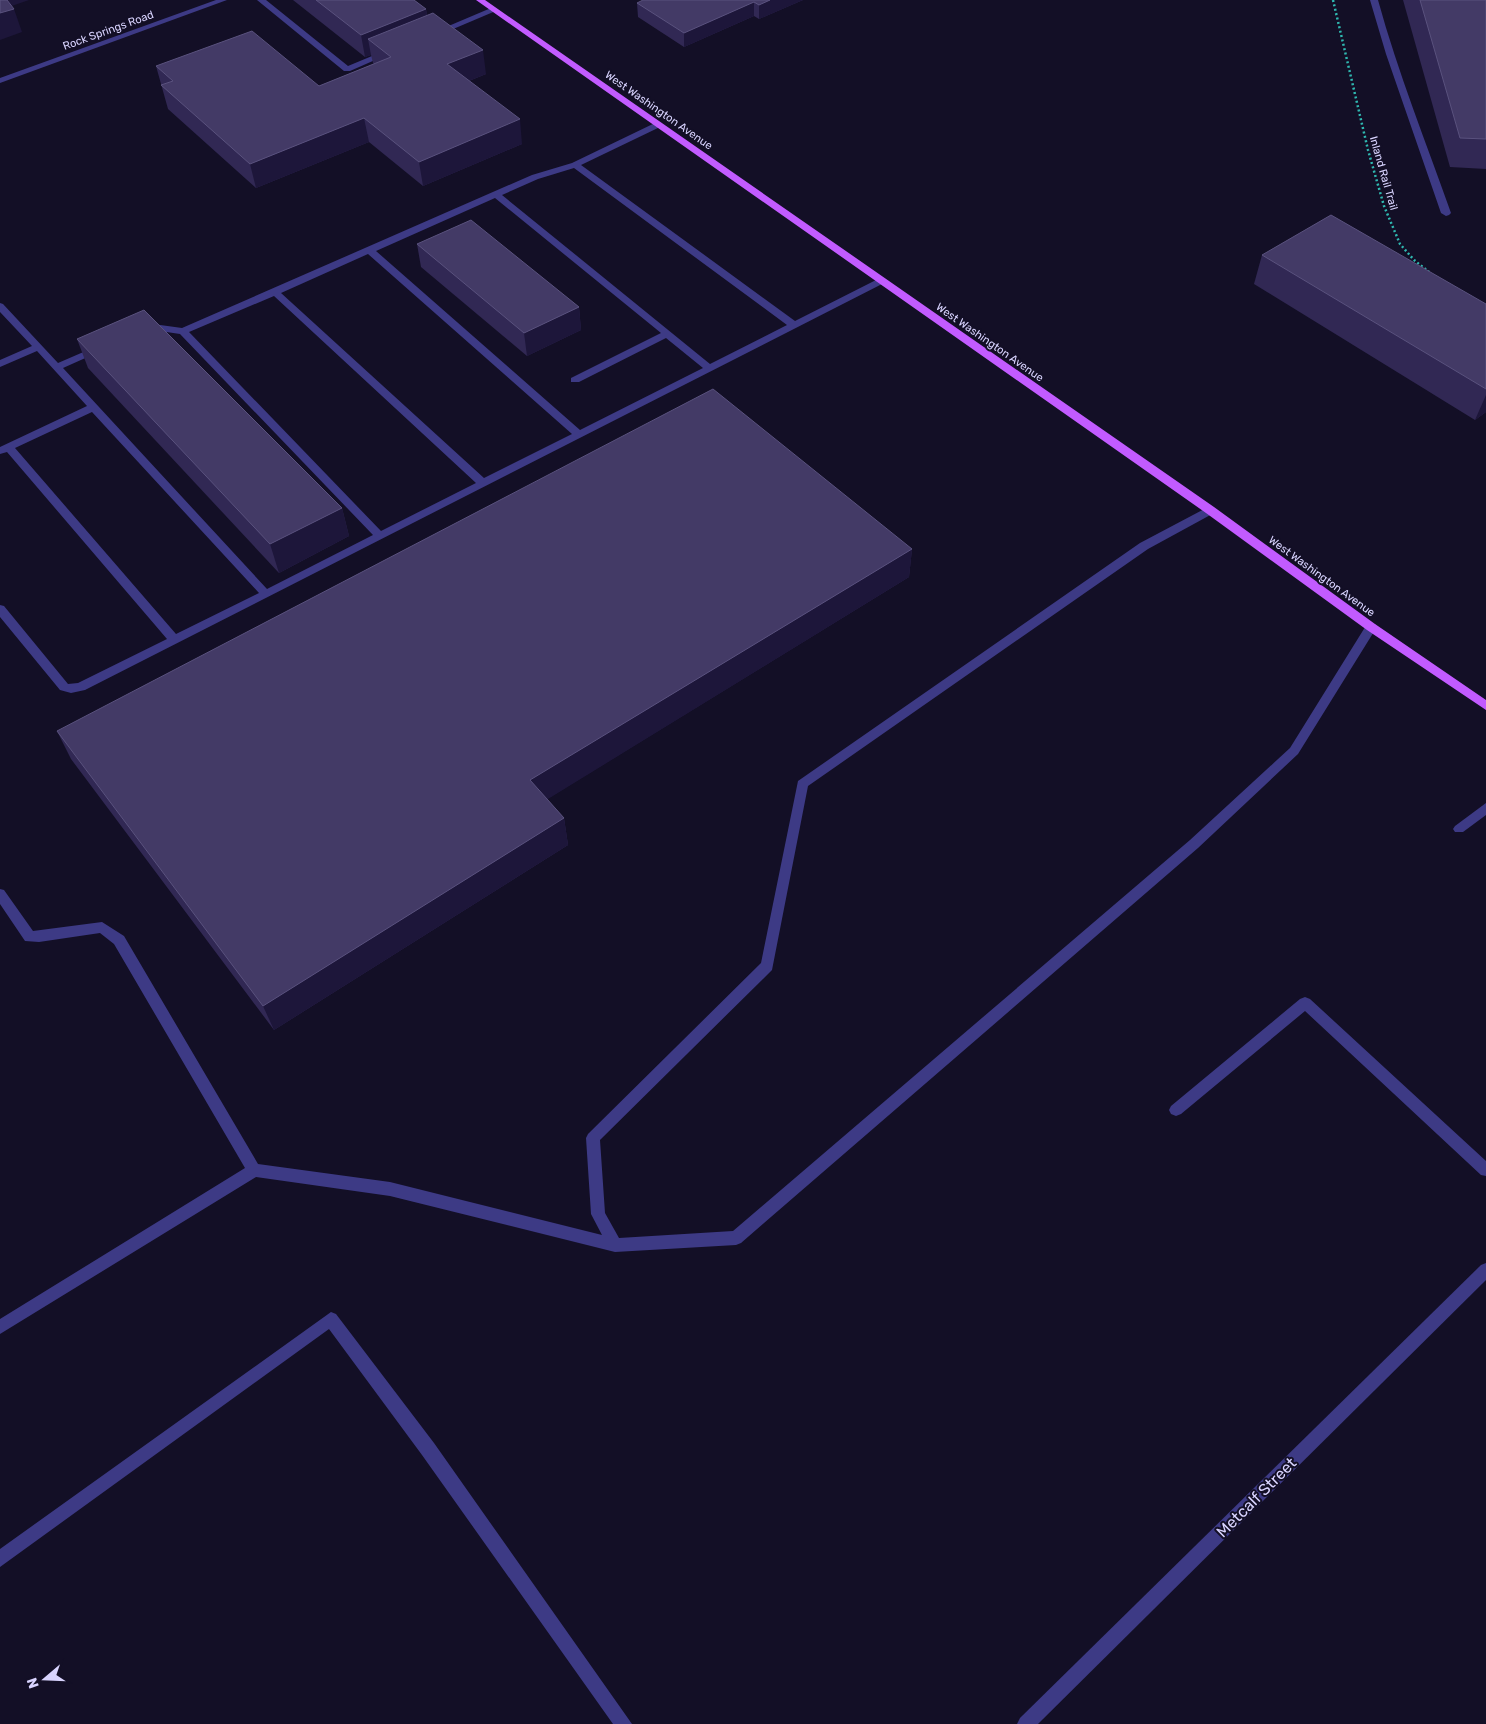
<svg xmlns="http://www.w3.org/2000/svg" width="1486" height="1724" viewBox="0 0 1486 1724" font-family="Rubik,sans-serif">
  <rect width="100%" height="100%" fill="#130f26"/>
  <g fill="none" stroke-linecap="round" stroke-linejoin="round">
    <path stroke="#2fb8b0" stroke-width="2.5" stroke-dasharray="2 2.5" stroke-linecap="butt" d="M 1333,0 L 1368,150 L 1384,206 L 1400,244 L 1414,260 L 1429,272"/>
    <g fill="#3d3a85" fill-rule="evenodd">
      <path d="M 216,0 L 227,0 L 0,83 L 0,78 Z"/>
      <path d="M 257,0 L 266,0 L 348,66 L 384,51 L 391,53 L 350,71 L 344,71 Z"/>
      <path d="M 1370,0 L 1378,0 C 1398,73 1426,142 1451,213 L 1449,215 L 1446,216 L 1441,213 L 1386,54 Z"/>
      <path d="M 491,8 L 498,10 L 439,35 L 432,33 Z"/>
      <path d="M 657,122 L 660,123 L 660,127 L 581,165 L 795,321 L 878,279 L 884,279 L 884,283 L 85,690 L 71,693 L 60,690 L 0,617 L 0,605 L 4,606 L 68,684 L 78,683 L 167,639 L 7,452 L 0,454 L 0,447 L 87,406 L 37,351 L 0,367 L 0,360 L 32,346 L 0,312 L 0,303 L 3,304 L 58,363 L 95,347 L 101,347 L 101,351 L 63,368 L 267,589 L 373,535 L 180,334 L 153,330 L 146,332 L 141,329 L 143,327 L 153,324 L 182,328 L 532,175 L 572,163 ZM 574,168 L 787,325 L 710,364 L 502,195 L 538,179 ZM 495,198 L 661,333 L 571,378 L 571,382 L 579,382 L 666,338 L 703,368 L 580,430 L 376,251 ZM 368,254 L 572,434 L 484,478 L 281,293 ZM 274,296 L 476,483 L 381,531 L 189,332 ZM 92,412 L 259,593 L 176,634 L 15,448 Z"/>
      <path d="M 1210,506 L 1215,510 L 1214,513 L 1148,549 L 808,786 L 772,970 L 600,1140 L 605,1213 L 619,1238 L 733,1231 L 1190,840 L 1290,748 L 1367,624 L 1375,624 L 1377,627 L 1375,630 L 1298,754 L 1198,848 L 741,1243 L 736,1245 L 615,1252 L 390,1196 L 256,1177 L 0,1334 L 0,1319 L 245,1168 L 114,944 L 100,933 L 39,942 L 25,941 L 0,904 L 0,889 L 4,890 L 33,931 L 102,922 L 124,936 L 258,1164 L 390,1182 L 602,1235 L 591,1214 L 586,1138 L 588,1134 L 761,963 L 798,781 L 1140,543 Z"/>
      <path d="M 1486,803 L 1486,815 L 1463,832 L 1455,832 L 1453,829 L 1455,826 Z"/>
      <path d="M 1305,997 L 1310,999 L 1486,1161 L 1486,1176 L 1481,1175 L 1305,1011 L 1181,1114 L 1176,1116 L 1171,1114 L 1169,1110 L 1171,1106 L 1300,999 Z"/>
      <path d="M 1486,1263 L 1486,1280 L 1038,1724 L 1017,1724 L 1020,1718 L 1481,1265 Z"/>
      <path d="M 331,1312 L 336,1314 L 434,1443 L 632,1724 L 613,1724 L 422,1455 L 329,1329 L 0,1567 L 0,1549 Z"/>
    </g>
    <path fill="#c25bff" fill-rule="evenodd" d="M 476,0 L 485,0 L 1214,507 L 1375,624 L 1486,700 L 1486,710 L 1367,630 L 1206,513 Z"/>
  </g>
  <g fill="#312854">
    <path d="M 293,0 L 414,0 L 426,9 L 427,16 L 486,74 L 469,81 L 522,144 L 423,186 L 369,142 L 256,188 L 168,109 L 156,66 L 319,86 L 374,64 L 373,63 L 371,55 L 365,57 Z"/>
    <path d="M 803,0 L 759,19 L 754,16 L 684,47 L 638,17 L 637,3 Z"/>
    <path d="M 1403,0 L 1486,0 L 1486,169 L 1450,167 Z"/>
    <path d="M 417,244 L 579,307 L 581,330 L 527,356 L 421,267 Z"/>
    <path d="M 1262,255 L 1486,304 L 1486,412 L 1475,420 L 1254,284 Z"/>
    <path d="M 77,339 L 342,508 L 349,536 L 279,573 L 88,368 Z"/>
    <path d="M 912,549 L 909,577 L 547,799 L 564,818 L 568,845 L 274,1030 L 71,759 L 57,731 Z"/>
  </g>
  <g fill="#1d163a">
    <path d="M 0,0 L 29,0 L 3,9 Z"/>
    <path d="M 770,0 L 803,0 L 759,19 L 759,5 Z"/>
    <path d="M 754,2 L 754,16 L 684,47 L 684,33 Z"/>
    <path d="M 14,9 L 22,32 L 0,40 L 0,13 Z"/>
    <path d="M 426,9 L 429,31 L 368,39 L 371,55 L 365,57 L 361,35 Z"/>
    <path d="M 483,50 L 486,74 L 451,88 L 447,64 Z"/>
    <path d="M 364,118 L 369,142 L 256,188 L 250,164 Z"/>
    <path d="M 520,119 L 522,144 L 423,186 L 419,162 Z"/>
    <path d="M 579,307 L 581,330 L 527,356 L 524,333 Z"/>
    <path d="M 1486,395 L 1486,412 L 1475,420 Z"/>
    <path d="M 342,508 L 349,536 L 279,573 L 270,544 Z"/>
    <path d="M 912,549 L 909,577 L 535,807 L 530,780 Z"/>
    <path d="M 564,818 L 568,845 L 274,1030 L 263,1006 Z"/>
  </g>
  <g fill="#433a66" stroke="#5a527e">
    <path d="M 0,0 L 7,0 L 14,9 L 0,13 Z"/>
    <path d="M 316,0 L 414,0 L 426,9 L 361,35 Z"/>
    <path d="M 643,0 L 770,0 L 759,5 L 754,2 L 684,33 L 637,3 Z"/>
    <path d="M 1420,0 L 1486,0 L 1486,139 L 1460,138 Z"/>
    <path d="M 433,13 L 483,50 L 447,64 L 520,119 L 419,162 L 364,118 L 250,164 L 161,85 L 173,81 L 156,66 L 252,31 L 319,86 L 391,57 L 368,39 Z"/>
    <path d="M 1331,215 L 1486,304 L 1486,389 L 1262,255 Z"/>
    <path d="M 471,220 L 579,307 L 524,333 L 417,244 Z"/>
    <path d="M 144,310 L 342,508 L 270,544 L 77,339 Z"/>
    <path d="M 713,389 L 912,549 L 530,780 L 564,818 L 263,1006 L 57,731 Z"/>
  </g>
  <g text-anchor="middle" stroke-width="4" stroke-linejoin="round" paint-order="stroke">
    <g font-size="11" fill="#d9d4ff" stroke="#130f26">
      <text transform="translate(108 30) rotate(-20)" y="4">Rock Springs Road</text>
      <text transform="translate(659 110) rotate(35)" y="4">West Washington Avenue</text>
      <text transform="translate(1384 173) rotate(74)" y="4">Inland Rail Trail</text>
      <text transform="translate(990 342) rotate(35)" y="4">West Washington Avenue</text>
      <text transform="translate(1322 576) rotate(36)" y="4">West Washington Avenue</text>
    </g>
    <g font-size="16" fill="#d9d4ff" stroke="#130f26">
      <text transform="translate(1256 1497) rotate(-45)" y="6">Metcalf Street</text>
    </g>
  </g>
  <g transform="translate(45 1679) rotate(251)" stroke="#130f26" stroke-width="4" paint-order="stroke">
  <path d="M0-4L9 19L0 12L-9 19Z" fill="#d9d4ff"/>
  <text y="-8" font-size="14" font-weight="bold" text-anchor="middle" fill="#d9d4ff">N</text>
  </g>
</svg>
